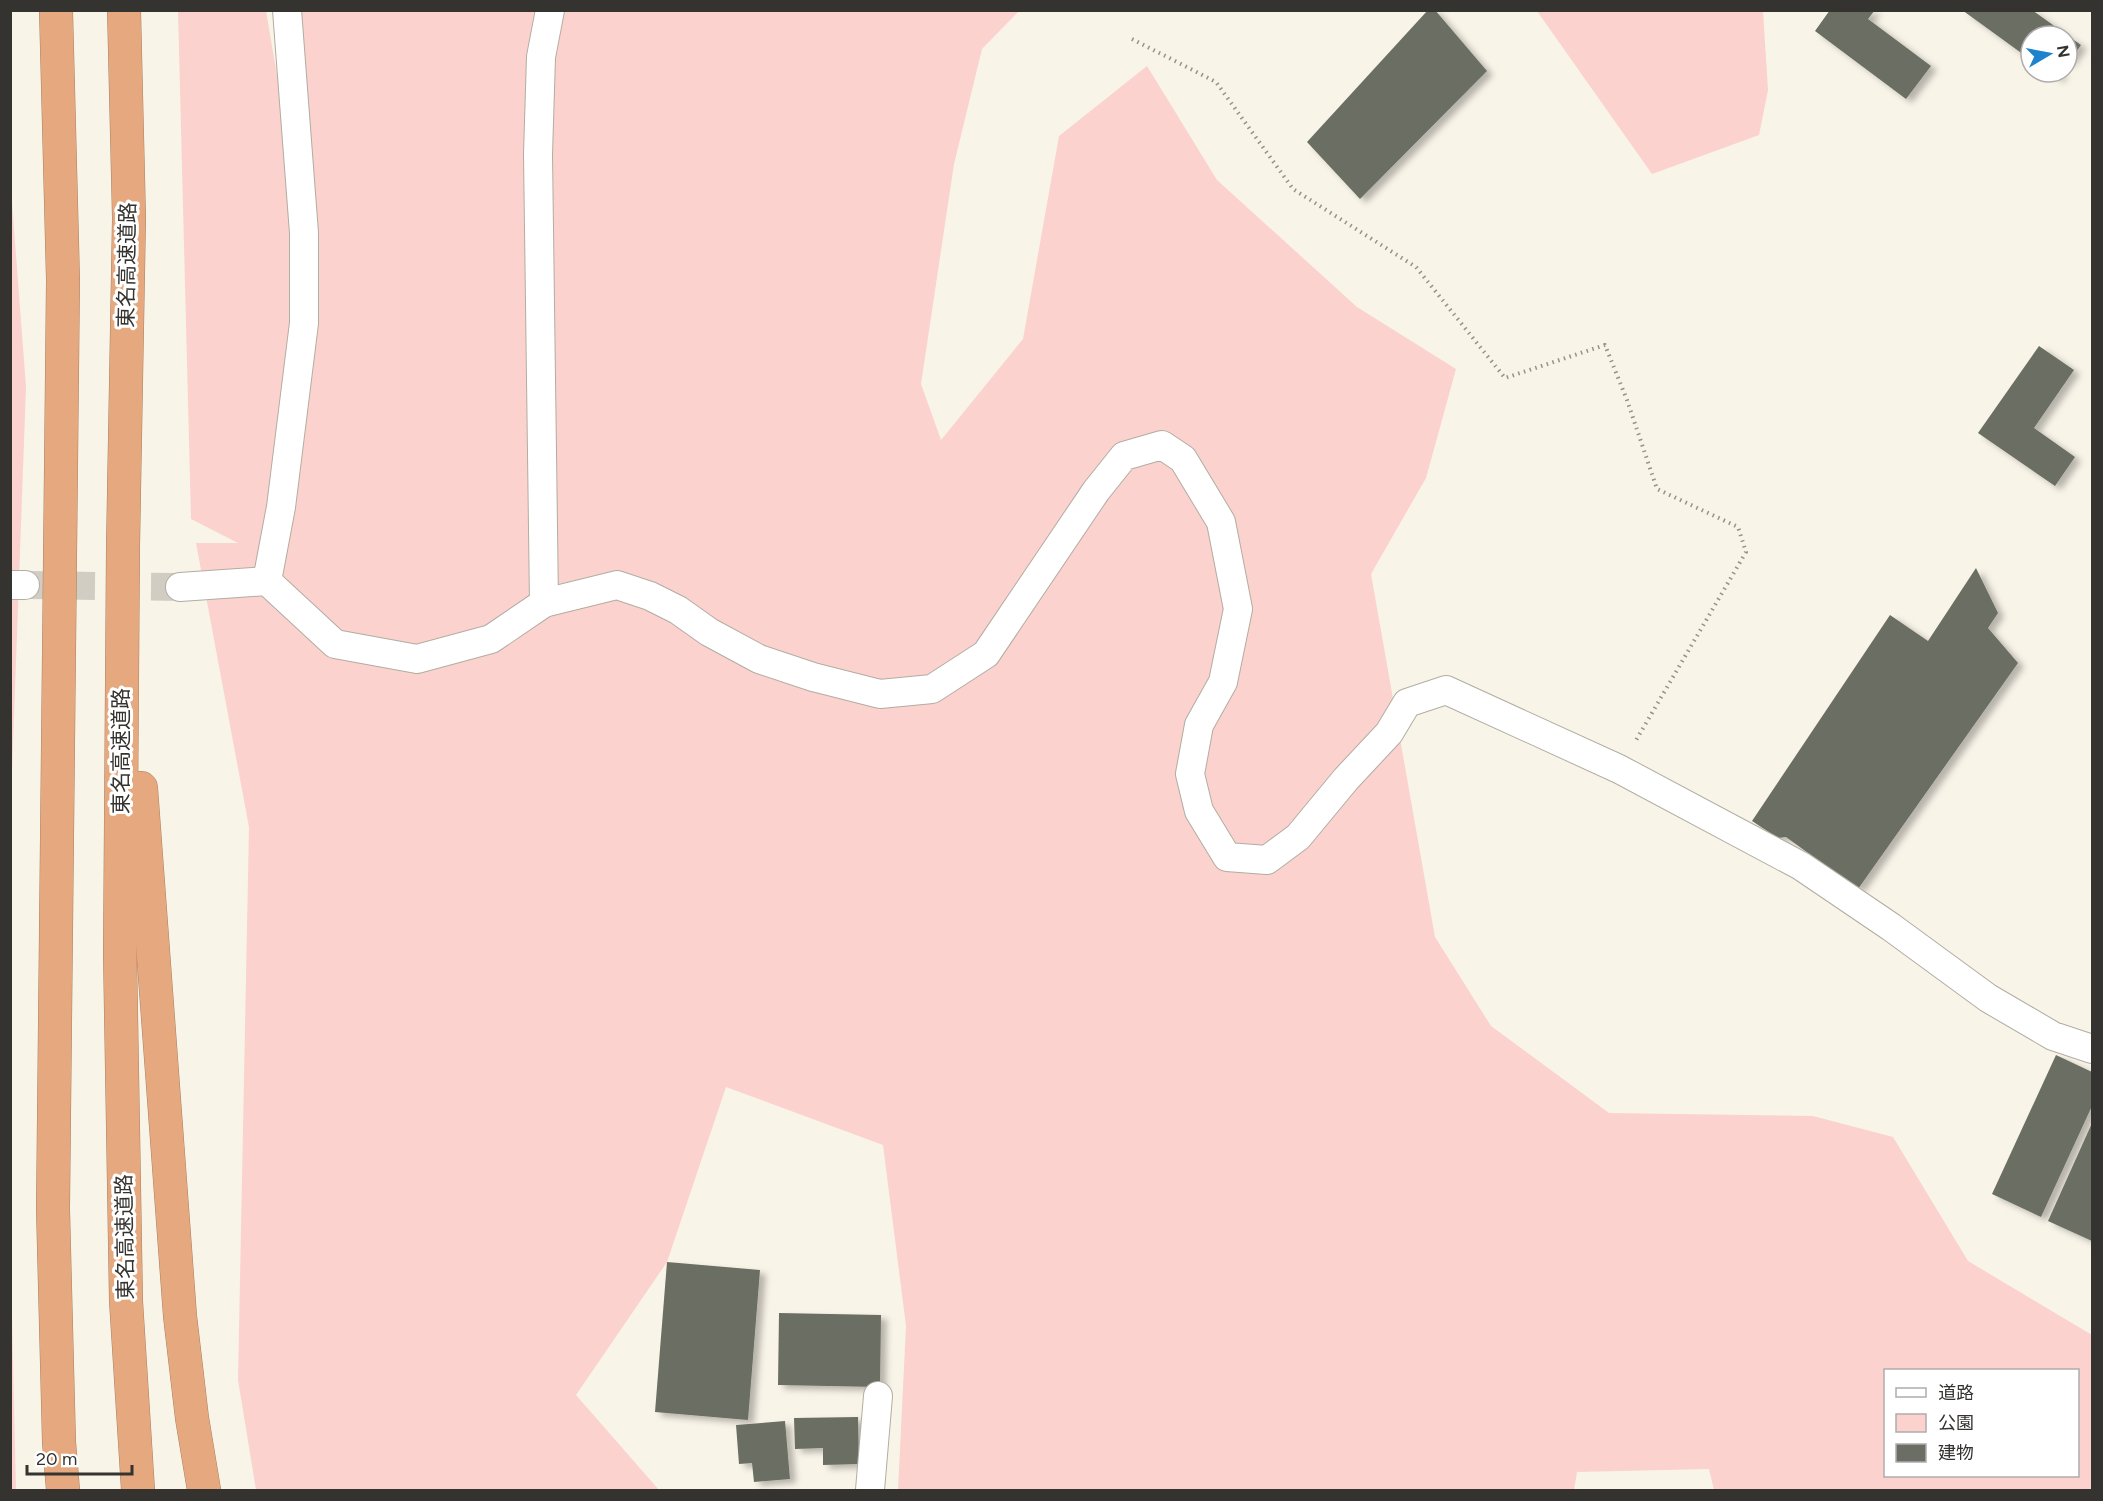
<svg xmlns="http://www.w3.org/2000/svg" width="2103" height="1501" viewBox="0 0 2103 1501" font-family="Figtree,'Noto Sans JP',sans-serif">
  <defs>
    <filter id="shadow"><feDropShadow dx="6" dy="4" stdDeviation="3" flood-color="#0004"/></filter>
  </defs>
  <rect width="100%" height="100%" fill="#f9f4e8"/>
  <g fill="#fbd2ce" fill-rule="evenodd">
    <path d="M 178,11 L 266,11 L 285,122 L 298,11 L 1019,11 L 982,49 L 954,164 L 921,384 L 941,440 L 1023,339 L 1059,136 L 1147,66 L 1217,180 L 1357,307 L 1456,369 L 1426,478 L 1371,574 L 1435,937 L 1491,1026 L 1609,1113 L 1813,1116 L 1893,1137 L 1968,1261 L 2092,1335 L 2092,1490 L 1714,1490 L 1709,1469 L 1577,1472 L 1574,1490 L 898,1490 L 906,1326 L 883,1145 L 726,1087 L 667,1262 L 576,1395 L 659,1490 L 256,1490 L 238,1380 L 249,827 L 196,543 L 238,543 L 191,519 ZM 1886,1370 L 2078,1370 L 2078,1476 L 1886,1476 Z"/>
    <path d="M 1537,11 L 1763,11 L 1768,90 L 1759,135 L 1652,174 Z"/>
    <path d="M 11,189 L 26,387 L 11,799 Z"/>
    <path d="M 10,1229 L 16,1490 L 10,1490 Z"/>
  </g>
  <g fill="#6b6e64" filter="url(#shadow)">
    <path d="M 1428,10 L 1435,10 L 1487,71 L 1360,199 L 1307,142 Z"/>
    <path d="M 1830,10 L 1875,10 L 1868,19 L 1931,66 L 1906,99 L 1815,31 Z"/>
    <path d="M 1962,10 L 2032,10 L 2081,45 L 2067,65 L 2067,36 L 2031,36 L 2031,60 Z"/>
    <path d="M 2049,72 L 2062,72 L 2058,79 Z"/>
    <path d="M 2039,346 L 2074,370 L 2034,428 L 2075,457 L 2055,486 L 1978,433 Z"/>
    <path d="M 1976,568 L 1998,613 L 1988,628 L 2018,663 L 1858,889 L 1786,837 L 1778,838 L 1752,821 L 1890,615 L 1928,641 Z"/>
    <path d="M 2056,1055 L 2092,1072 L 2092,1106 L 2041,1217 L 1992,1194 Z"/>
    <path d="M 2092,1123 L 2092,1241 L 2048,1221 Z"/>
    <path d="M 667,1262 L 760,1270 L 748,1420 L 655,1412 Z"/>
    <path d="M 779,1313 L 881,1315 L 880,1387 L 778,1385 Z"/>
    <path d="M 858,1417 L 859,1464 L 823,1465 L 823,1448 L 795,1449 L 794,1418 Z"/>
    <path d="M 785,1421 L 790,1479 L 754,1482 L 752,1463 L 739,1464 L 736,1425 Z"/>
  </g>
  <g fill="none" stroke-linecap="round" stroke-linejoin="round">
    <path stroke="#d2cdc3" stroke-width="28" stroke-dasharray="28 14" stroke-linecap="butt" d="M 25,585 L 180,587"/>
    <defs>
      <g id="street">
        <path d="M 267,581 L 281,507 L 304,323 L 304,233 L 287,10"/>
        <path d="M 10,585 L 25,585"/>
        <path d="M 180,587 L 267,581 L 335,644 L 417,659 L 491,639 L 544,603 L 617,585 L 650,596 L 678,610 L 709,632 L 759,659 L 813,677 L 880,694 L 932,689 L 986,654 L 1096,491 L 1124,456 L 1162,445 L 1183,459 L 1221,522 L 1238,609 L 1223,682 L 1199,725 L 1190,774 L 1199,811 L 1227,857 L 1267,860 L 1298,837 L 1346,779 L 1389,733 L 1407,703 L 1446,690 L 1619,769 L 1801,866 L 1891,927 L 1988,998 L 2053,1036 L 2092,1049"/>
        <path d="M 544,603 L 538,154 L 541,57 L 550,10"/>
        <path d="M 870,1490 L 878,1396"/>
      </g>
      <g id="highway">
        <path d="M 56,10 L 63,280 L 53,1209 L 59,1442 L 63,1490"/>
        <path d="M 124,10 L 129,218 L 123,547 L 120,954 L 126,1301 L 138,1490"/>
        <path d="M 141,788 L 180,1316 L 192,1418 L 204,1490"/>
      </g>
    </defs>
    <use href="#street" stroke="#b2ada2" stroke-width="30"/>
    <use href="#highway" stroke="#a88063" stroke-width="34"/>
    <path stroke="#96928a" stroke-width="4" stroke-dasharray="1.5 4.5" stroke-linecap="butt" d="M 1132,39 L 1216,82 L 1293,189 L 1416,267 L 1505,378 L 1605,345 L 1627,400 L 1657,489 L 1738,527 L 1746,552 L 1635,742"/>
    <use href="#street" stroke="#fff" stroke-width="28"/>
    <use href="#highway" stroke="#e6a97f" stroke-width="33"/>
  </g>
  <g text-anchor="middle" stroke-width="6" stroke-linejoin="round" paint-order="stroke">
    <g font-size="21" fill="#35332f" stroke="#fff">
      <text transform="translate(127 265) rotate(-89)" y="7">東名高速道路</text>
      <text transform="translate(121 751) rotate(-90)" y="7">東名高速道路</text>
      <text transform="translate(125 1237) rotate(-91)" y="7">東名高速道路</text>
    </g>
  </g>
  <rect width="2103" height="1501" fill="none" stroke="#35332f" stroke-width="24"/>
  <rect x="1884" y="1369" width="195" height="108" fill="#ffffff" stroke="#aeadac" stroke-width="1.5"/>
  <rect x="1896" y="1388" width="30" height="9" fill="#ffffff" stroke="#aeadac" stroke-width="1.5"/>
  <text x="1938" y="1399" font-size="18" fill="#35332f">道路</text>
  <rect x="1896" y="1414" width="30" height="18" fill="#fbd2ce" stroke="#aeadac" stroke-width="1.5"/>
  <text x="1938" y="1429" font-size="18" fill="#35332f">公園</text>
  <rect x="1896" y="1444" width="30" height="18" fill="#6b6e64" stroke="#aeadac" stroke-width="1.5"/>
  <text x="1938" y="1459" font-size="18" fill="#35332f">建物</text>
  <g transform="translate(2049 54) rotate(80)"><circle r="28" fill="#ffffff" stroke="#aeadac" stroke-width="1.5"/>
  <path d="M0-4.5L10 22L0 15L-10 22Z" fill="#1e82cd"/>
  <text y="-9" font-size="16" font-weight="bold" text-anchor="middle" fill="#35332f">N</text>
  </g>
  <path d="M27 1465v9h105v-9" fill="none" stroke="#35332f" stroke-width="3"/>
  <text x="36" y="1465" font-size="18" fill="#35332f" stroke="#ffffff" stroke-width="4.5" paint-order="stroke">20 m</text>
</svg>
